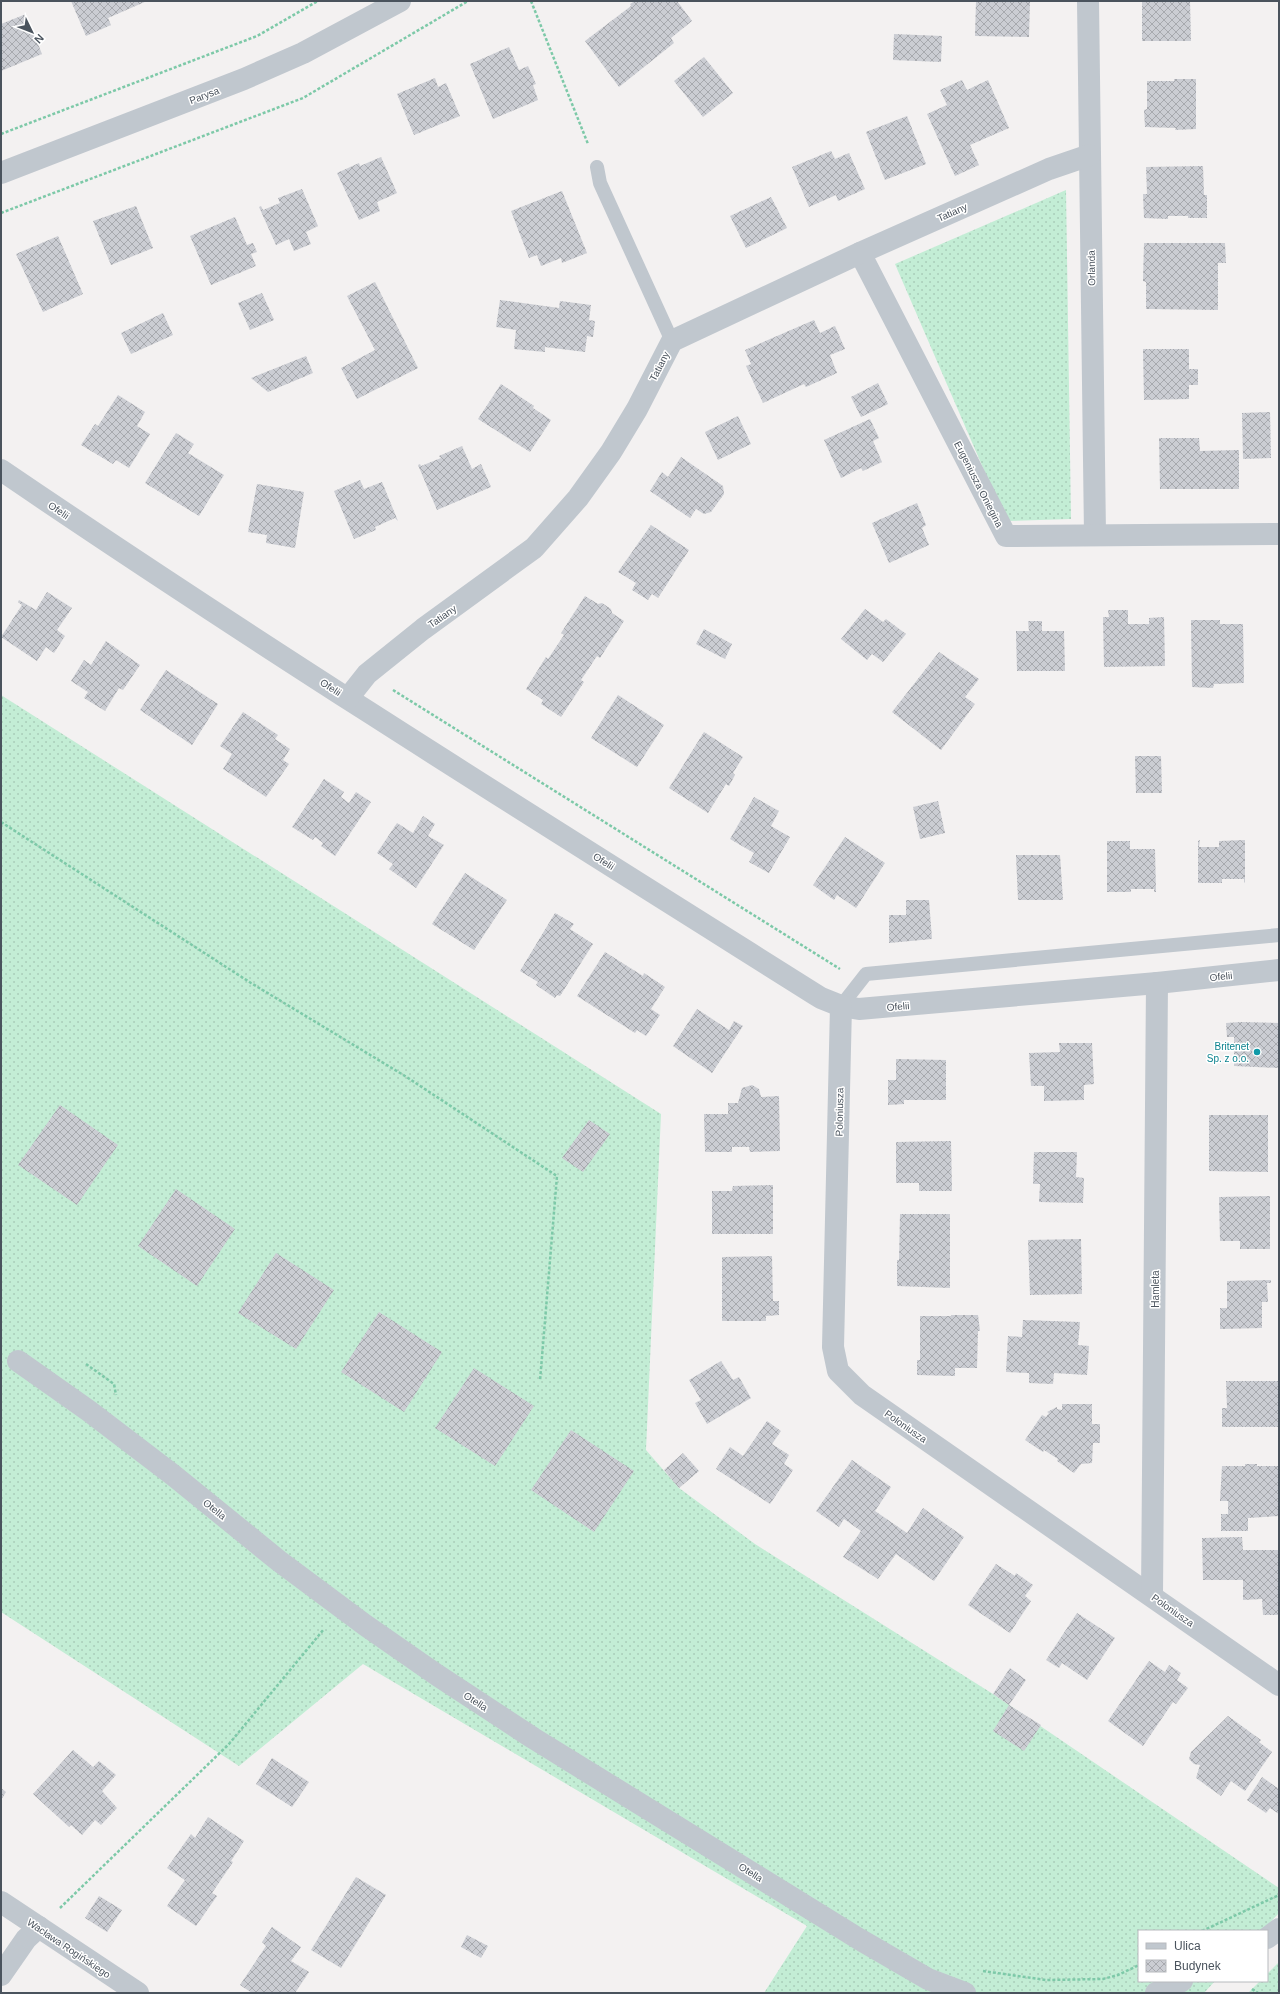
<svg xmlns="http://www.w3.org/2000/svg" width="1280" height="1994" viewBox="0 0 1280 1994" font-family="Arial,sans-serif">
  <defs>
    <pattern id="grass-dots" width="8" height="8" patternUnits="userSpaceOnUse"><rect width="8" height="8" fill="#c3edd5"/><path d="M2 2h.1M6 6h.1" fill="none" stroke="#a9cdb9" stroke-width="1.8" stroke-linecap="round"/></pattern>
    <pattern id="building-cross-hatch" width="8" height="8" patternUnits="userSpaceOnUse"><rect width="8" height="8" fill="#cbcdd3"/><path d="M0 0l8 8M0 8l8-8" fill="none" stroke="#a7a9ae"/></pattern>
  </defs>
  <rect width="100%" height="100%" fill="#f3f1f1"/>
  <g fill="url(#grass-dots)">
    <path d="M 1066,190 L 1071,519 L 1006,521 L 895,264 Z"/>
    <path d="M 1,695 L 661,1114 L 646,1450 L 679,1488 L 755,1544 L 993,1694 L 1279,1888 L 1279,1913 L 1262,1931 L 1139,1931 L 1139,1981 L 1215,1981 L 1204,1993 L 764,1993 L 807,1926 L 363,1664 L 239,1766 L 1,1612 Z"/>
    <path d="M 1279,1962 L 1279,1993 L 1248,1993 L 1260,1981 L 1267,1981 L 1267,1974 Z"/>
  </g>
  <g fill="url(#building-cross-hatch)">
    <path d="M 71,1 L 147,1 L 108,18 L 111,25 L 86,36 Z"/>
    <path d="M 635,1 L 677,1 L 692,21 L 671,38 L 674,43 L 619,87 L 585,41 L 631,6 L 630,4 Z"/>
    <path d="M 976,1 L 1030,1 L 1029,37 L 975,36 Z"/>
    <path d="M 1142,1 L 1190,1 L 1191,41 L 1142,41 Z"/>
    <path d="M 26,14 L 42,54 L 1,71 L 1,24 Z"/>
    <path d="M 894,34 L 942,36 L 941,62 L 893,60 Z"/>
    <path d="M 509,47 L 519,70 L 528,66 L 536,84 L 533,85 L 538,100 L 493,119 L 470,64 Z"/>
    <path d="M 704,57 L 733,93 L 703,117 L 674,81 Z"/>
    <path d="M 435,78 L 438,87 L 446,83 L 460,116 L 414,135 L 397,94 Z"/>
    <path d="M 1174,79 L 1196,79 L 1196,129 L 1175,130 L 1176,128 L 1145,127 L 1144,110 L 1147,109 L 1147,81 L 1174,81 Z"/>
    <path d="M 962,80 L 967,90 L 988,80 L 1009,128 L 970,145 L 979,165 L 955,176 L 927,114 L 947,105 L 940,90 Z"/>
    <path d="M 907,116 L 926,164 L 885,180 L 866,132 Z"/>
    <path d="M 831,151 L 835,159 L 849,153 L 865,189 L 838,201 L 836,195 L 809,207 L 792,167 Z"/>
    <path d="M 381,157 L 397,193 L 377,202 L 380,211 L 359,220 L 337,173 L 359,163 L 360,166 Z"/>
    <path d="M 1203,166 L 1204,195 L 1207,195 L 1207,218 L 1188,218 L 1188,216 L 1168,216 L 1168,219 L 1144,218 L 1143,194 L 1147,194 L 1146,167 Z"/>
    <path d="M 302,189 L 318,226 L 306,232 L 311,244 L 294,251 L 289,239 L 276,245 L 259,207 L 261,206 L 263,210 L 280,203 L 278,198 Z"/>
    <path d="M 562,191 L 587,253 L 562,263 L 561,258 L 541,266 L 537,255 L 529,258 L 511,211 Z"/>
    <path d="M 771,197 L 787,228 L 746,248 L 730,216 Z"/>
    <path d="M 136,206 L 153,248 L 111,265 L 93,221 Z"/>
    <path d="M 235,217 L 247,245 L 253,243 L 257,252 L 251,254 L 256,266 L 211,285 L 190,236 Z"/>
    <path d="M 58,236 L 83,294 L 43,312 L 16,254 Z"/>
    <path d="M 1144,243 L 1225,243 L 1226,263 L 1218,263 L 1218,310 L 1146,309 L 1146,282 L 1143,281 Z"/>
    <path d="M 375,282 L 418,368 L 357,399 L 341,368 L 375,350 L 347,296 Z"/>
    <path d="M 262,293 L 274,320 L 250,330 L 238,303 Z"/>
    <path d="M 500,300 L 559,308 L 560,301 L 591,305 L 589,320 L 595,321 L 593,337 L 587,336 L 585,352 L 545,347 L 545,352 L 514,349 L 516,330 L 496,327 Z"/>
    <path d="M 163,313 L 173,335 L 131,354 L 121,333 Z"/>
    <path d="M 814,320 L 820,333 L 835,326 L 845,349 L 830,355 L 837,373 L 806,387 L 804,384 L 763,403 L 746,366 L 751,364 L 745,350 Z"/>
    <path d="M 1143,349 L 1189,349 L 1189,369 L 1198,369 L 1198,385 L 1189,385 L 1189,399 L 1144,400 Z"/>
    <path d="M 306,356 L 313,373 L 268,392 L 251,378 Z"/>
    <path d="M 878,383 L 888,404 L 861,417 L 851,397 Z"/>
    <path d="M 501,384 L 534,406 L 533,408 L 551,420 L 530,452 L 478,419 Z"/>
    <path d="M 118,395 L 145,412 L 137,426 L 150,434 L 129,468 L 116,460 L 113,464 L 81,445 L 95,424 L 98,426 Z"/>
    <path d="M 1270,412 L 1271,458 L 1243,459 L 1242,413 Z"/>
    <path d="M 738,416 L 751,444 L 718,460 L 705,432 Z"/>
    <path d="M 870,419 L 879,438 L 873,441 L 882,462 L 863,471 L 861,468 L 841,478 L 824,440 Z"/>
    <path d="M 176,433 L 194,444 L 188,453 L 224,475 L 199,516 L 145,483 Z"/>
    <path d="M 1159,438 L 1199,438 L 1200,451 L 1239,450 L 1239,489 L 1160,489 Z"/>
    <path d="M 462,446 L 472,469 L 481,464 L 491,487 L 437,510 L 418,465 L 420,464 L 421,466 L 441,458 L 439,456 Z"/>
    <path d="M 681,457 L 723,486 L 724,494 L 711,512 L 704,514 L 696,509 L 690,518 L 650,491 L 662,472 L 668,477 Z"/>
    <path d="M 360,480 L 364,489 L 382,482 L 398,521 L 395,518 L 375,527 L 376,530 L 354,539 L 334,491 Z"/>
    <path d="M 257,484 L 304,492 L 295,548 L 266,543 L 267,535 L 248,532 Z"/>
    <path d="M 917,503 L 926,525 L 922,528 L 929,545 L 889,563 L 872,523 Z"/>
    <path d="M 651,525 L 689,550 L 658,598 L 652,594 L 648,600 L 632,590 L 636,583 L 618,572 Z"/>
    <path d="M 47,592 L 72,608 L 57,630 L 65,636 L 54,653 L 46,647 L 37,661 L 1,637 L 22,605 L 18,602 L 19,600 L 36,610 Z"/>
    <path d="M 585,596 L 598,604 L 602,603 L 611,609 L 612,613 L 624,621 L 600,658 L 597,656 L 581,680 L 584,682 L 561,717 L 541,704 L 543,700 L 526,689 L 546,657 L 548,659 L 564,635 L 561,633 Z"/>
    <path d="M 865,609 L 883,622 L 886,619 L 906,634 L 883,662 L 872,654 L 867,660 L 841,639 Z"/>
    <path d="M 1108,610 L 1128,610 L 1128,624 L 1149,624 L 1149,618 L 1164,617 L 1165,666 L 1104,667 L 1103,617 L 1109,617 Z"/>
    <path d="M 1191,620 L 1220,620 L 1220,624 L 1243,624 L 1244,683 L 1214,684 L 1213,688 L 1192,687 Z"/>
    <path d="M 1028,621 L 1042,621 L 1042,631 L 1064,631 L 1065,671 L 1017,671 L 1016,631 L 1029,631 Z"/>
    <path d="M 704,629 L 732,644 L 725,659 L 696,644 Z"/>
    <path d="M 106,641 L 140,665 L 123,690 L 119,688 L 105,711 L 84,698 L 88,692 L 71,681 L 84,660 L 91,665 Z"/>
    <path d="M 939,652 L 979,679 L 965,697 L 975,704 L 941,750 L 892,712 Z"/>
    <path d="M 166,670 L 218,704 L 192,745 L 140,710 Z"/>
    <path d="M 618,695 L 664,725 L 637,767 L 591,738 Z"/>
    <path d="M 243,712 L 278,735 L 275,739 L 290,749 L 283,760 L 289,764 L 266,797 L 223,769 L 232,754 L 220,746 Z"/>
    <path d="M 704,732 L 743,757 L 733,773 L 735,775 L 729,786 L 726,784 L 708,813 L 669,788 Z"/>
    <path d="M 1135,756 L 1161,756 L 1162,793 L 1136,793 Z"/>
    <path d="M 324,779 L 344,792 L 341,797 L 349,803 L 356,792 L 371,802 L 335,856 L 321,846 L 323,843 L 315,837 L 313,840 L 292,827 Z"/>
    <path d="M 754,797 L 779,811 L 771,826 L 790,837 L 769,873 L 749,862 L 754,853 L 730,839 Z"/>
    <path d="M 938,801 L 945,833 L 920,839 L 913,807 Z"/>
    <path d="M 423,816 L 435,824 L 428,836 L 444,845 L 416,888 L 389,869 L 393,864 L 377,853 L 397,823 L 413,833 Z"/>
    <path d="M 845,837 L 885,863 L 856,908 L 837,895 L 834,900 L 813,885 Z"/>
    <path d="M 1200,840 L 1199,847 L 1219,847 L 1219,841 L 1245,840 L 1245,883 L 1244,882 L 1244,879 L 1222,879 L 1222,883 L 1198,883 L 1198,841 Z"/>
    <path d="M 1107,841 L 1130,841 L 1130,849 L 1155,849 L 1156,892 L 1154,892 L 1154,889 L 1131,889 L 1131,892 L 1107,892 Z"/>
    <path d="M 1016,855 L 1060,855 L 1063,900 L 1018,900 Z"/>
    <path d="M 465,873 L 507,900 L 474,950 L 432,924 Z"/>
    <path d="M 906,900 L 929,900 L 932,939 L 889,943 L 889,915 L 906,915 Z"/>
    <path d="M 555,913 L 574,924 L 570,929 L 593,944 L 560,996 L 557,995 L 555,998 L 536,985 L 538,982 L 520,971 Z"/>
    <path d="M 605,952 L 643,976 L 644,973 L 665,987 L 651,1009 L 660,1015 L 646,1036 L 637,1030 L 635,1033 L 577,996 Z"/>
    <path d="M 697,1009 L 729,1030 L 734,1021 L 743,1026 L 712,1073 L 673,1046 Z"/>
    <path d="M 1241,1022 L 1279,1023 L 1279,1068 L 1234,1066 L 1234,1037 L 1227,1037 L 1226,1023 Z"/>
    <path d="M 1059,1043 L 1092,1043 L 1094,1084 L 1084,1085 L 1084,1100 L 1044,1101 L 1044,1086 L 1031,1086 L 1029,1053 L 1060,1052 Z"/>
    <path d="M 896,1059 L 946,1060 L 946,1100 L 904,1100 L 904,1104 L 888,1105 L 888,1080 L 896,1080 Z"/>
    <path d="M 752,1085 L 759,1089 L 761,1097 L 779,1096 L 780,1151 L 750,1152 L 749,1147 L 732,1147 L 732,1152 L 705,1152 L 704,1114 L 728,1114 L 728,1103 L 738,1103 L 742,1088 Z"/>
    <path d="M 60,1105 L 118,1145 L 77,1205 L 18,1165 Z"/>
    <path d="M 1209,1115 L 1268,1115 L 1268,1172 L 1209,1171 Z"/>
    <path d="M 589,1120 L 610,1134 L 583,1172 L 562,1158 Z"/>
    <path d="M 951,1141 L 952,1191 L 919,1191 L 919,1183 L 896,1183 L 896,1142 Z"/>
    <path d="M 1034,1152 L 1077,1152 L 1076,1177 L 1084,1178 L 1083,1203 L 1039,1202 L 1040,1184 L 1033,1184 Z"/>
    <path d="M 773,1185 L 773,1234 L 712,1234 L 712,1191 L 732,1191 L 733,1186 Z"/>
    <path d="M 176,1189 L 235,1229 L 197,1286 L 138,1246 Z"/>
    <path d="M 1270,1196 L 1270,1249 L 1240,1249 L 1240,1241 L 1220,1241 L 1219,1197 Z"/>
    <path d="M 900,1214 L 950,1214 L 950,1288 L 897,1286 L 897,1260 L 899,1260 Z"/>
    <path d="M 1081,1239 L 1082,1294 L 1030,1295 L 1028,1240 Z"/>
    <path d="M 276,1253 L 334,1290 L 296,1349 L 238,1313 Z"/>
    <path d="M 772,1256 L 773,1301 L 779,1301 L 779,1315 L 766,1316 L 766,1321 L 722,1321 L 722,1257 Z"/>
    <path d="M 1271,1280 L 1271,1283 L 1267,1283 L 1268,1302 L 1262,1302 L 1262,1328 L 1220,1329 L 1220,1308 L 1227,1308 L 1227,1281 Z"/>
    <path d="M 379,1312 L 442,1352 L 404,1412 L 341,1372 Z"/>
    <path d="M 951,1315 L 978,1315 L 980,1331 L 978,1331 L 977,1368 L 955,1368 L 955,1376 L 917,1375 L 917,1360 L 920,1360 L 920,1316 L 951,1316 Z"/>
    <path d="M 1023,1320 L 1080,1322 L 1078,1345 L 1089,1346 L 1087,1375 L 1054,1373 L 1053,1384 L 1029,1383 L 1029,1373 L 1006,1372 L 1008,1336 L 1022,1337 Z"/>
    <path d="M 721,1361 L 733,1380 L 739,1377 L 751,1398 L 707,1424 L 695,1403 L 701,1400 L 689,1380 Z"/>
    <path d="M 474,1368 L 534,1406 L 495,1466 L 435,1428 Z"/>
    <path d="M 1226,1381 L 1279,1381 L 1279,1427 L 1222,1427 L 1222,1408 L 1227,1408 Z"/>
    <path d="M 1062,1404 L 1092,1404 L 1092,1424 L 1100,1424 L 1100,1443 L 1093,1443 L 1092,1463 L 1081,1464 L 1074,1473 L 1057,1461 L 1058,1459 L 1044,1450 L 1043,1452 L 1025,1440 L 1042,1415 L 1046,1417 L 1049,1413 L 1047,1412 L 1057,1407 L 1057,1409 L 1062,1410 Z"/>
    <path d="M 767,1421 L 781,1431 L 772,1444 L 789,1455 L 784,1464 L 793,1470 L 770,1504 L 716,1469 L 730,1447 L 743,1456 Z"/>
    <path d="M 571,1430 L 634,1471 L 594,1532 L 531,1490 Z"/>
    <path d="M 683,1453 L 699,1471 L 679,1488 L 664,1470 Z"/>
    <path d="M 852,1460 L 891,1487 L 875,1511 L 907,1533 L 923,1508 L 964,1537 L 934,1581 L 896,1554 L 878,1579 L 843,1557 L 861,1531 L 844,1519 L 839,1527 L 816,1511 Z"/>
    <path d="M 1245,1464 L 1257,1464 L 1257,1466 L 1279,1466 L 1279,1516 L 1248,1518 L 1248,1531 L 1221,1531 L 1221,1514 L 1228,1514 L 1228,1501 L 1220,1501 L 1222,1466 L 1245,1466 Z"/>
    <path d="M 1242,1537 L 1243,1550 L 1279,1550 L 1279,1615 L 1263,1615 L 1262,1599 L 1243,1600 L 1243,1580 L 1203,1580 L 1202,1538 Z"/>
    <path d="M 996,1564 L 1015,1576 L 1016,1573 L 1033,1585 L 1025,1596 L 1031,1601 L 1010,1633 L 968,1605 Z"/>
    <path d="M 1077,1613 L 1115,1638 L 1087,1680 L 1062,1663 L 1059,1668 L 1046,1660 Z"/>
    <path d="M 1149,1661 L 1165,1672 L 1169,1665 L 1181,1673 L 1177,1680 L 1188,1688 L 1176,1704 L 1173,1702 L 1143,1746 L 1108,1721 Z"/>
    <path d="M 1010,1668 L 1026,1680 L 1009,1705 L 993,1694 Z"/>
    <path d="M 1009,1705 L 1041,1725 L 1024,1751 L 993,1731 Z"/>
    <path d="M 1228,1716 L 1261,1740 L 1259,1742 L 1272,1752 L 1245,1791 L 1231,1781 L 1221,1796 L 1196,1778 L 1200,1765 L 1194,1764 L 1189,1759 L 1191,1752 Z"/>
    <path d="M 73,1750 L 93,1767 L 99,1761 L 116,1775 L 102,1791 L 117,1808 L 101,1825 L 95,1820 L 82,1835 L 71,1825 L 69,1827 L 33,1794 Z"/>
    <path d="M 272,1758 L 309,1782 L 292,1807 L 256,1784 Z"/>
    <path d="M 1262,1777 L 1279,1789 L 1279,1814 L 1270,1808 L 1266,1813 L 1247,1800 Z"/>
    <path d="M 1,1788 L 6,1792 L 1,1800 Z"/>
    <path d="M 208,1817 L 244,1841 L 231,1861 L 233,1862 L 212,1893 L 217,1896 L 196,1926 L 167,1906 L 185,1880 L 167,1868 L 191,1834 L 195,1838 Z"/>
    <path d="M 356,1877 L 386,1895 L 341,1968 L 311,1950 Z"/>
    <path d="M 99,1896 L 122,1910 L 107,1932 L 85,1918 Z"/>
    <path d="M 272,1927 L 301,1947 L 291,1961 L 309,1972 L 295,1993 L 252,1993 L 240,1985 L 266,1946 L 262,1942 Z"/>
    <path d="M 467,1935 L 488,1946 L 481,1958 L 461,1947 Z"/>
  </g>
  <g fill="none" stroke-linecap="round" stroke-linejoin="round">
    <g stroke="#7dc9a8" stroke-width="2.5" stroke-dasharray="3 2" stroke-linecap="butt">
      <path d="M 531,1 L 588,144"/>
      <path d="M 1,134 L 257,36 L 318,1"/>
      <path d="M 1,213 L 303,98 L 468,1"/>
      <path d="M 393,690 L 840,969"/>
      <path d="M 1,822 L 251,983 L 405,1076 L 557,1176 L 540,1381"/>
      <path d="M 86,1364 L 114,1384 L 116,1395"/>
      <path d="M 60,1908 L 229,1744 L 324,1629"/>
      <path d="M 1202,1931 L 1279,1895"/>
      <path d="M 983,1971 L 1046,1980 L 1103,1979 L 1118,1975 L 1139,1965"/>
      <path d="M 1252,1989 L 1258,1993"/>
    </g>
    <g stroke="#c0c7ce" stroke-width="14">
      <path d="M 597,167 L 600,183 L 672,341"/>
      <path d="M 841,1006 L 866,974 L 1279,935"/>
    </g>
    <g stroke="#c0c7ce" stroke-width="22">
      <path d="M 1088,1 L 1095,535"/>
      <path d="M 1,173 L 244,79 L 303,53 L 400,1"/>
      <path d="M 860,253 L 1006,536 L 1279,534"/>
      <path d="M 1,470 C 270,653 546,825 821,998 L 841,1006 L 859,1009 L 1157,983 L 1279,970"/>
      <path d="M 348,698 L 367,674 L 423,629 L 534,548 L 578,498 L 611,452 L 637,409 L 672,341 L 860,253 L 1049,169 L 1090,155"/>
      <path d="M 841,1006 L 833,1347 L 838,1371 L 862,1395 L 1279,1685"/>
      <path d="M 18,1361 L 89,1411 L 173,1475 L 279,1561 L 365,1625 L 437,1675 L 533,1738 L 859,1939 L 928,1979 L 965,1993"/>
      <path d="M 1152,1595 L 1157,983"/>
      <path d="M 1,1902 L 138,1993"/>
      <path d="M 1267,1938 L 1279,1929"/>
      <path d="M 1,1975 L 26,1939 L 39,1927"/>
      <path d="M 1156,1993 L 1182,1981"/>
    </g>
  </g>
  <circle fill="#0f9aa8" stroke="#fff" stroke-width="1.5" cx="1257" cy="1052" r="4"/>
  <g text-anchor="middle" stroke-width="3" stroke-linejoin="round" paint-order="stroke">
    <g font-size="10" fill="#4a535d" stroke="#fff">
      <text transform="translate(204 95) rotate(-21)" y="4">Parysa</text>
      <text transform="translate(952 212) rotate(-24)" y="4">Tatiany</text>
      <text transform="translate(1091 268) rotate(-91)" y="4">Orlanda</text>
      <text transform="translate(659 366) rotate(-63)" y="4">Tatiany</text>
      <text transform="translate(979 484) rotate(63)" y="4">Eugeniusza Oniegina</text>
      <text transform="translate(59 510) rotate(34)" y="4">Ofelii</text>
      <text transform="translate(442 616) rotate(-35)" y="4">Tatiany</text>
      <text transform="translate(331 687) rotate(33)" y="4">Ofelii</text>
      <text transform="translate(604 861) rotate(32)" y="4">Ofelii</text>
      <text transform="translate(1221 976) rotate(-6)" y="4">Ofelii</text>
      <text transform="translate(898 1006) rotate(-5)" y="4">Ofelii</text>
      <text transform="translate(839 1112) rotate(-89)" y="4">Poloniusza</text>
      <text transform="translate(1155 1289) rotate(-90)" y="4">Hamleta</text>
      <text transform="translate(906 1426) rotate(35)" y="4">Poloniusza</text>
      <text transform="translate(215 1509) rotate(39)" y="4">Otella</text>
      <text transform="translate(1173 1610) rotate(35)" y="4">Poloniusza</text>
      <text transform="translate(476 1701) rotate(33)" y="4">Otella</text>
      <text transform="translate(751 1872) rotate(32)" y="4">Otella</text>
      <text transform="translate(69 1948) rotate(34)" y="4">Wacława Rogińskiego</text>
    </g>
    <g font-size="10" fill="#0d838f" stroke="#fff" text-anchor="end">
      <text x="1249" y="1050">Britenet<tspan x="1249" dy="12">Sp. z o.o.</tspan></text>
    </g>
  </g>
  <rect width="1280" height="1994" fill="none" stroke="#4a535d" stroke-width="4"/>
  <rect x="1138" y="1930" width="130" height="52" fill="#ffffff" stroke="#b7babe"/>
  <rect x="1146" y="1943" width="20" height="6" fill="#c0c7ce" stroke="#b7babe"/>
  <text x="1174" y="1950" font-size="12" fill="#4a535d">Ulica</text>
  <rect x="1146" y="1960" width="20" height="12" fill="url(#building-cross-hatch)" stroke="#b7babe"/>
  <text x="1174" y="1970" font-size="12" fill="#4a535d">Budynek</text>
  <g transform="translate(32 32) rotate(133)" stroke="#ffffff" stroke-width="3" paint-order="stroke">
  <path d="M0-3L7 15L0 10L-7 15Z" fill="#4a535d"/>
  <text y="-6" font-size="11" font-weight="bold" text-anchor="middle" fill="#4a535d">N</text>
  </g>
</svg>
